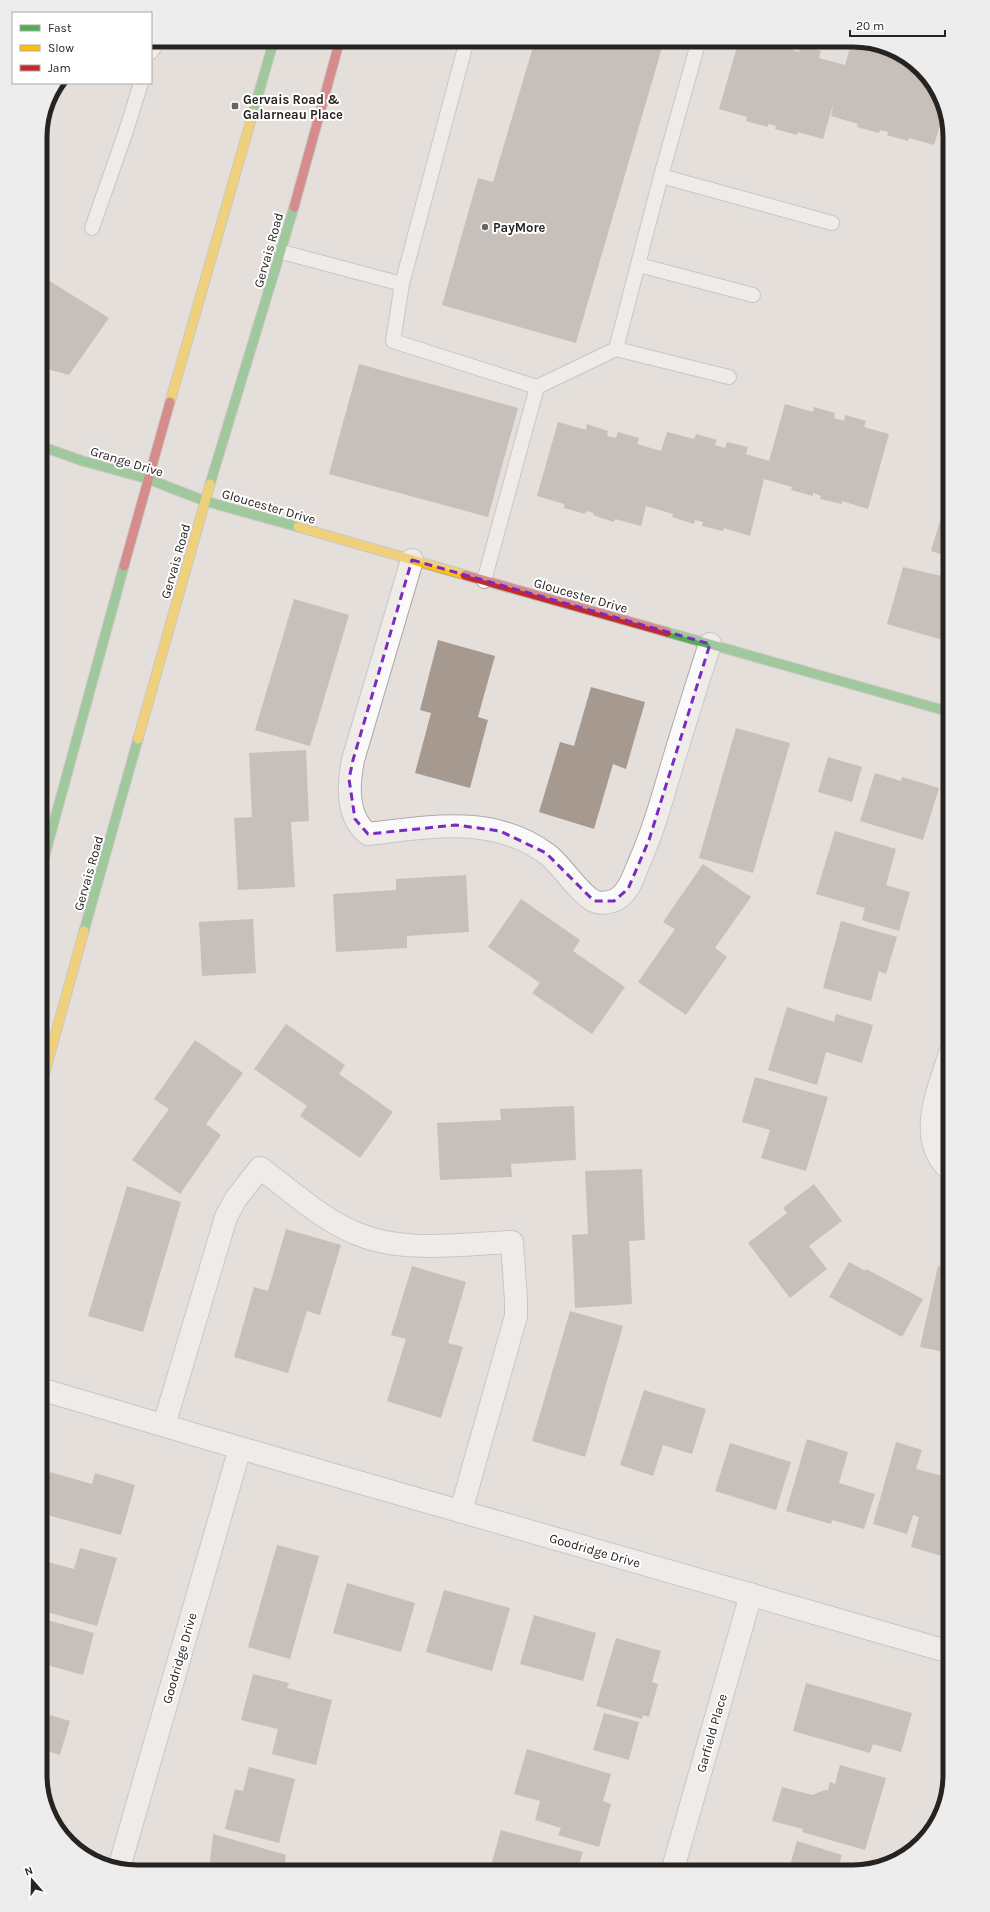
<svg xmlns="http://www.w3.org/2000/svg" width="990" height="1912" viewBox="0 0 990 1912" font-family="Karla,sans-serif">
  <rect width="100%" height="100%" fill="#e4dfdb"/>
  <g fill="#a59990">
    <path d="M 535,40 L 648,40 L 663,44 L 576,343 L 442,305 L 478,178 L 493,182 Z"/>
    <path d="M 739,40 L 759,40 L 768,43 L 769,40 L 778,40 L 790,44 L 789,49 L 799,52 L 801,45 L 821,51 L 819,58 L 845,65 L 852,41 L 879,49 L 880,48 L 912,60 L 943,100 L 945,109 L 934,145 L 909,138 L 908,141 L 887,135 L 888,132 L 880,130 L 879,133 L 857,127 L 858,124 L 831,116 L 834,101 L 823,139 L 798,132 L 797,135 L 775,129 L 776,126 L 768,124 L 768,127 L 746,121 L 747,117 L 719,109 Z"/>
    <path d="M 40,275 L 109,318 L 69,375 L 40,367 Z"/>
    <path d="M 359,364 L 518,408 L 488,517 L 329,474 Z"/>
    <path d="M 785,404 L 813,412 L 814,407 L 835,413 L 834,418 L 844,421 L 845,415 L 866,421 L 864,427 L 889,434 L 868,509 L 842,501 L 842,504 L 820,499 L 821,496 L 813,493 L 813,496 L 791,490 L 792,487 L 764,479 L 750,536 L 724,528 L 723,531 L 702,526 L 703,522 L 695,520 L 694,524 L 672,517 L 673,514 L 646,506 L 641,526 L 615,519 L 614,522 L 593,515 L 594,513 L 586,511 L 585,514 L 564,508 L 564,504 L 537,496 L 558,422 L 586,430 L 587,424 L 608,431 L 607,436 L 616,438 L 618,432 L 639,438 L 637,444 L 661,451 L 667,432 L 694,439 L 696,434 L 717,440 L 715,445 L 725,448 L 727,442 L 748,447 L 746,454 L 769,461 Z"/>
    <path d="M 950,488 L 950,557 L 931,551 Z"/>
    <path d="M 903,567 L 950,578 L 950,642 L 887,624 Z"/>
    <path d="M 294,599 L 349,615 L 310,746 L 255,730 Z"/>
    <path d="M 438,640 L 495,656 L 478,717 L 488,720 L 470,788 L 415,773 L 431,713 L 420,710 Z"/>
    <path d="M 591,687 L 645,702 L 626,769 L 613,764 L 594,829 L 539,812 L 560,742 L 574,746 Z"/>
    <path d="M 736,728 L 790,743 L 753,873 L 699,858 Z"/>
    <path d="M 306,750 L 309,821 L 291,822 L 295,887 L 238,890 L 234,818 L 252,817 L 249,753 Z"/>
    <path d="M 828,757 L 862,767 L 852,802 L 818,792 Z"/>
    <path d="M 875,773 L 901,781 L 902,777 L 939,788 L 923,840 L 860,821 Z"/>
    <path d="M 835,831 L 896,849 L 886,885 L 910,892 L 899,931 L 862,920 L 865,908 L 816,894 Z"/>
    <path d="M 703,864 L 751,897 L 715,948 L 727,957 L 686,1015 L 638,982 L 675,929 L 663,922 Z"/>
    <path d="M 466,875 L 469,932 L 407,936 L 407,948 L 336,952 L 333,894 L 396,890 L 396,879 Z"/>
    <path d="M 521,899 L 580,940 L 573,951 L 625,987 L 592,1034 L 532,993 L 540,983 L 488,947 Z"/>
    <path d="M 253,919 L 256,973 L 202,976 L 199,922 Z"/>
    <path d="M 841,921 L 897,937 L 886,974 L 879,971 L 871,1001 L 823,988 Z"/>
    <path d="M 787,1007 L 834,1022 L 836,1014 L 873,1025 L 862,1063 L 826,1052 L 817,1085 L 768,1070 Z"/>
    <path d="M 286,1024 L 345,1065 L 339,1074 L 393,1112 L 360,1158 L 300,1116 L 307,1106 L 254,1069 Z"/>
    <path d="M 195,1040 L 243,1073 L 206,1124 L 221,1135 L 180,1194 L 132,1160 L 169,1109 L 154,1099 Z"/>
    <path d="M 755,1077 L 828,1097 L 806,1171 L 761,1158 L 770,1130 L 742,1122 Z"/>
    <path d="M 574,1106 L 576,1160 L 511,1164 L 512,1177 L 440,1180 L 437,1123 L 501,1120 L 500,1109 Z"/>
    <path d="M 642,1169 L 645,1240 L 629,1241 L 632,1304 L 575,1308 L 572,1235 L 588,1234 L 585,1171 Z"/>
    <path d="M 814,1184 L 842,1221 L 809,1246 L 827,1269 L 790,1298 L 748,1243 L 787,1213 L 783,1208 Z"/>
    <path d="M 127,1186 L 181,1202 L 143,1332 L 88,1316 Z"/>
    <path d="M 286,1229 L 341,1245 L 320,1315 L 307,1311 L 288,1373 L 234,1357 L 254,1287 L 268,1291 Z"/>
    <path d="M 849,1262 L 865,1271 L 866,1269 L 923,1299 L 902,1337 L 829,1297 Z"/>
    <path d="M 412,1266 L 466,1282 L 448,1343 L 463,1347 L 441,1418 L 387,1401 L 406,1339 L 391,1335 Z"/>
    <path d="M 938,1266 L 950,1268 L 949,1353 L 920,1347 Z"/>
    <path d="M 570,1311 L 623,1326 L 585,1457 L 532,1441 Z"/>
    <path d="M 644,1390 L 706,1409 L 692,1454 L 663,1445 L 653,1476 L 620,1465 Z"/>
    <path d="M 807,1439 L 848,1452 L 839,1483 L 875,1494 L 864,1529 L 832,1520 L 831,1524 L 786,1511 Z"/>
    <path d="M 896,1442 L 922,1450 L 916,1469 L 950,1478 L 950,1488 L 943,1516 L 950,1518 L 950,1539 L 945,1557 L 911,1547 L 919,1517 L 913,1515 L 907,1534 L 873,1524 Z"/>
    <path d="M 730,1443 L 791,1462 L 776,1510 L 715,1491 Z"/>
    <path d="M 50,1472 L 92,1484 L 95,1473 L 135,1485 L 121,1535 L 40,1513 L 40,1506 Z"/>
    <path d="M 40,1477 L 45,1478 L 40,1494 Z"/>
    <path d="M 277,1545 L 319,1556 L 290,1659 L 248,1647 Z"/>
    <path d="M 80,1548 L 117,1558 L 97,1626 L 40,1610 L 40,1560 L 74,1569 Z"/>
    <path d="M 347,1583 L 415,1603 L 401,1652 L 333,1633 Z"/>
    <path d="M 444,1590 L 510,1608 L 492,1671 L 426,1652 Z"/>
    <path d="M 534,1615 L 596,1633 L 583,1681 L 520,1664 Z"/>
    <path d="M 40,1618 L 94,1633 L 83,1675 L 40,1663 Z"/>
    <path d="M 616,1638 L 661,1651 L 652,1682 L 658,1684 L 649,1717 L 643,1715 L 642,1719 L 596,1706 Z"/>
    <path d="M 253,1674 L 289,1683 L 287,1688 L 332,1700 L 316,1765 L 272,1754 L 278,1729 L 241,1720 Z"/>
    <path d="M 806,1683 L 912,1713 L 901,1752 L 873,1744 L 870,1753 L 793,1731 Z"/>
    <path d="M 40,1712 L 70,1721 L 60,1755 L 40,1749 Z"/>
    <path d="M 604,1713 L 639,1722 L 629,1760 L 593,1750 Z"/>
    <path d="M 527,1749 L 611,1774 L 603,1801 L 611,1804 L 599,1847 L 558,1835 L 561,1828 L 535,1820 L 540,1801 L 514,1794 Z"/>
    <path d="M 840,1765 L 886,1778 L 865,1850 L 802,1832 L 803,1829 L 772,1821 L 782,1787 L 812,1795 L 825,1790 L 828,1790 L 830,1782 L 835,1784 Z"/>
    <path d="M 249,1767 L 295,1779 L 279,1843 L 225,1829 L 235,1789 L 243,1791 Z"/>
    <path d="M 501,1830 L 583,1852 L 577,1872 L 489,1872 Z"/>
    <path d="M 213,1834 L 286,1855 L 284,1872 L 240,1872 L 241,1866 L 210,1862 Z"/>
    <path d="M 797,1841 L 842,1855 L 837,1872 L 788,1872 Z"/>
    <path d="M 756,1865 L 778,1872 L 754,1872 Z"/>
  </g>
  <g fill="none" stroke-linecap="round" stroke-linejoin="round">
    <defs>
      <g id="lane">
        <path d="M 151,52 L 159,40"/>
        <path d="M 661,176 L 832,223"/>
        <path d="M 92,228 L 125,134 L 141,83"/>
        <path d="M 282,252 L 402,284 L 467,40"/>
        <path d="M 639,265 L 753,295"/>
        <path d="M 402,284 L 393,341 L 537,387"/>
        <path d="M 616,349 L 729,377"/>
        <path d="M 484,581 L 537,387 L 616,349 L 661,176 L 699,40"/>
      </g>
      <g id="street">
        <path d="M 412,560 L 353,760 C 348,785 346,817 368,834 C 430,827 493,814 547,854 C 562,865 579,894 594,901 C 602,905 616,902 622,895 C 631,887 634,874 639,863 C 652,834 661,803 670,772 C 683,729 696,687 710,644"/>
        <path d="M 950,1170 C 915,1139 939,1089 950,1053"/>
        <path d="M 40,1389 L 240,1448 L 950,1652"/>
        <path d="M 164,1425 L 226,1217 L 235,1200 L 260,1168 C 289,1189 320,1218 353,1232 C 401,1254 460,1244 512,1242 L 516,1300 L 516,1316 L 461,1511"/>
        <path d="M 119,1868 L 240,1448"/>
        <path d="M 672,1872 L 751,1594"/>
      </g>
      <g id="fast">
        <path d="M 253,113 L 274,40"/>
        <path d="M 40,446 L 83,461 L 148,479 L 205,501 L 298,527"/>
        <path d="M 210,484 L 294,207"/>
        <path d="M 667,632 L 950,712"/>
        <path d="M 40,873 L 124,566"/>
        <path d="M 84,931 L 138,739"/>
      </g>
      <g id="slow">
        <path d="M 170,402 L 253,113"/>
        <path d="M 298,527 L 465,575"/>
        <path d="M 138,739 L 210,484"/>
        <path d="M 40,1090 L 84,931"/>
      </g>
      <g id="jam">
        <path d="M 294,207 L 340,40"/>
        <path d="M 124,566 L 170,402"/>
        <path d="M 465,575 L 667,632"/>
      </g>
    </defs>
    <use href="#lane" stroke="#aca9a6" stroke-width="16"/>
    <use href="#street" stroke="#aca9a6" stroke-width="24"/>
    <use href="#fast" stroke="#aca9a6" stroke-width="11"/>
    <use href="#slow" stroke="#aca9a6" stroke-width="11"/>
    <use href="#jam" stroke="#aca9a6" stroke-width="11"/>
    <use href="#lane" stroke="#fbfafa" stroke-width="14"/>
    <use href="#street" stroke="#fbfafa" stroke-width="22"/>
    <use href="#fast" stroke="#4caf50" stroke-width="9"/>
    <use href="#slow" stroke="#ffc107" stroke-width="9"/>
    <use href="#jam" stroke="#c62828" stroke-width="9"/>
  </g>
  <path d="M0 0H990V1912H0ZM 412,560 L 710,644 L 649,840 L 628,889 L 614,901 L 594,901 L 546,853 L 500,831 L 456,825 L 368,834 L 355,819 L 349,779 L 353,760 Z" fill="#e4dfdb" fill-opacity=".55" fill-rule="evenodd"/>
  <path fill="none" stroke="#7b2cbf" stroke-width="3" stroke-dasharray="8 5" stroke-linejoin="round" d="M 412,560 L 710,644 L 649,840 L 628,889 L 614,901 L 594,901 L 546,853 L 500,831 L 456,825 L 368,834 L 355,819 L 349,779 L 353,760 Z"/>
  <g fill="#696562" stroke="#fff" stroke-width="1.5">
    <rect x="231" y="102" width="8" height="8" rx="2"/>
    <circle cx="485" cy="227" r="4"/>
  </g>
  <g text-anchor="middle" stroke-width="4" stroke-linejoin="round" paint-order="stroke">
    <g font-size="13" font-weight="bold" fill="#272321" stroke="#fff" text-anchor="start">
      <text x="243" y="104">Gervais Road &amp;<tspan x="243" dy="15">Galarneau Place</tspan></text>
      <text x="493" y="232">PayMore</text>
    </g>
    <g font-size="13" fill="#272321" stroke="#fff">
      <text transform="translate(268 250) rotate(-74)" y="5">Gervais Road</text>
      <text transform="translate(127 461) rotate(17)" y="5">Grange Drive</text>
      <text transform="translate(269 506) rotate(16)" y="5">Gloucester Drive</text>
      <text transform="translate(175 561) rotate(-74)" y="5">Gervais Road</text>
      <text transform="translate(581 595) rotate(16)" y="5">Gloucester Drive</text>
      <text transform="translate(88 873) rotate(-74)" y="5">Gervais Road</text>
      <text transform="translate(595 1550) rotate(16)" y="5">Goodridge Drive</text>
      <text transform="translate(179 1658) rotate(-74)" y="5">Goodridge Drive</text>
      <text transform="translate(711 1733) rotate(-74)" y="5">Garfield Place</text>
    </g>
  </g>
  <path d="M0 0H990V1912H0ZM137 47H853A90 90 0 0 1 943 137V1775A90 90 0 0 1 853 1865H137A90 90 0 0 1 47 1775V137A90 90 0 0 1 137 47Z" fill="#eeeded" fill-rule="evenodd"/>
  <path fill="none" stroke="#272321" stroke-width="5" d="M137 47H853A90 90 0 0 1 943 137V1775A90 90 0 0 1 853 1865H137A90 90 0 0 1 47 1775V137A90 90 0 0 1 137 47Z"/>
  <rect x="12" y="12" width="140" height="72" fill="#ffffff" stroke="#a9a7a6"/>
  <rect x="20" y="25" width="20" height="6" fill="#4caf50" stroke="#a9a7a6"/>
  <text x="48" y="32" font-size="12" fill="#272321">Fast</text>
  <rect x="20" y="45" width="20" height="6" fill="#ffc107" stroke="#a9a7a6"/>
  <text x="48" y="52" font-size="12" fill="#272321">Slow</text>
  <rect x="20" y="65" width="20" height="6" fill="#c62828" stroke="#a9a7a6"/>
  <text x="48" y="72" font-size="12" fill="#272321">Jam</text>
  <g transform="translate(32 1880) rotate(340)" stroke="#ffffff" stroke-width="3" paint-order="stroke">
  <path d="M0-3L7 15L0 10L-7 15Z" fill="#272321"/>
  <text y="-6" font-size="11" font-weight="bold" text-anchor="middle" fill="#272321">N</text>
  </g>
  <path d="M850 30v6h95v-6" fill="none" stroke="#272321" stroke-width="2"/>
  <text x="856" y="30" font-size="12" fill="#272321" stroke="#ffffff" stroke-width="3" paint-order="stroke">20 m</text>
</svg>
